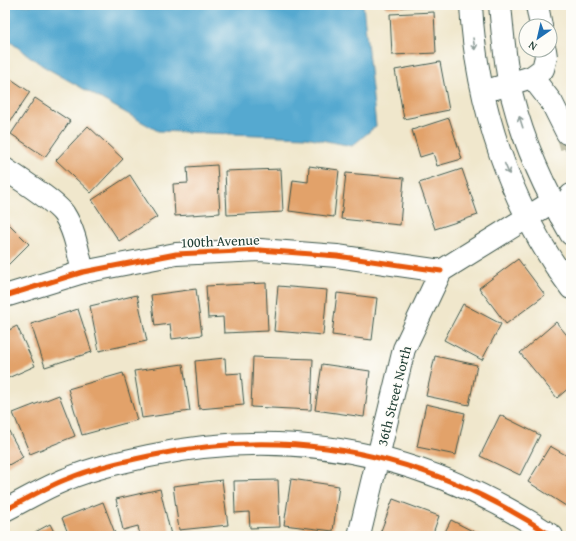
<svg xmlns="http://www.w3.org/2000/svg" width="576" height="541" viewBox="0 0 576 541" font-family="'Gentium Book Plus',serif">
  <rect width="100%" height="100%" fill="#fdfcf7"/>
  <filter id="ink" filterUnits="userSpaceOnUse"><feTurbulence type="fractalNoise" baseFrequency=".025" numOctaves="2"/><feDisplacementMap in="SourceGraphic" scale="8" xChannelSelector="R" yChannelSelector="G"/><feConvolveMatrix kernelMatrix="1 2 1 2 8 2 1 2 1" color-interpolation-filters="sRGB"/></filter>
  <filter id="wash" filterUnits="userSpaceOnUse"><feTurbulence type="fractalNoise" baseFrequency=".012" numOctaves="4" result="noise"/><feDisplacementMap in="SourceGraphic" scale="16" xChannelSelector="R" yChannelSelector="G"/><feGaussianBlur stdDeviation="0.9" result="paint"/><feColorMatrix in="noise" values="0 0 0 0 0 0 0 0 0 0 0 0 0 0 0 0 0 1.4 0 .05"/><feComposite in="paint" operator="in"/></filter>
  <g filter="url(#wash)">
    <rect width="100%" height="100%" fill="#f0e7cc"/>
    <path fill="#54a9d0" stroke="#3a7382" d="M 5,5 L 363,5 L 376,126 L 352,146 L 306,137 L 158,131 L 43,66 L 5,38 Z"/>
    <g id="blocks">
      <g fill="#e2a26b">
        <path d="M 385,5 L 425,5 L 425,6 L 386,8 Z"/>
        <path d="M 434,12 L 436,53 L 392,55 L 390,14 Z"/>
        <path d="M 440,62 L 449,110 L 404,119 L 395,70 Z"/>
        <path d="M 5,75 L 30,92 L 5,129 Z"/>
        <path d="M 35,98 L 70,121 L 45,157 L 11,134 Z"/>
        <path d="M 449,118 L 462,159 L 437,166 L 433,153 L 420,157 L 412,130 Z"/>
        <path d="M 88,126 L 123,159 L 91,193 L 56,160 Z"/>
        <path d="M 571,131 L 571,163 L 562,140 Z"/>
        <path d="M 217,165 L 220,213 L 175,216 L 173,184 L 188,183 L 187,167 Z"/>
        <path d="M 309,166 L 339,170 L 334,217 L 289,211 L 293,180 L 308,182 Z"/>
        <path d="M 281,169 L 283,212 L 227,215 L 225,171 Z"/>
        <path d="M 462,169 L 478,215 L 435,229 L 419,183 Z"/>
        <path d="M 346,173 L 404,178 L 400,225 L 341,219 Z"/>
        <path d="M 130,175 L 157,217 L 119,241 L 92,200 Z"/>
        <path d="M 5,220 L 29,244 L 5,268 Z"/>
        <path d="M 518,259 L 545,295 L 506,324 L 479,288 Z"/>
        <path d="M 266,283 L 268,331 L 224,333 L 223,317 L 208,318 L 206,286 Z"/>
        <path d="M 278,286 L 327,290 L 323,335 L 274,331 Z"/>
        <path d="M 196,289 L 202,335 L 172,339 L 170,324 L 155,326 L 151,295 Z"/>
        <path d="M 337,293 L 377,298 L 372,340 L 332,335 Z"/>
        <path d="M 137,295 L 147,341 L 99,351 L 90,306 Z"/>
        <path d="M 463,304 L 501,324 L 482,360 L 444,340 Z"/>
        <path d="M 78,309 L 92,352 L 45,367 L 31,324 Z"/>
        <path d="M 556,322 L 571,340 L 571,386 L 557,398 L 520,353 Z"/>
        <path d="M 17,326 L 35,366 L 8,378 L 5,372 L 5,332 Z"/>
        <path d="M 435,356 L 477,365 L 469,405 L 426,396 Z"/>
        <path d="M 253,357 L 313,359 L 311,410 L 251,407 Z"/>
        <path d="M 225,358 L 226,374 L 241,373 L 244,405 L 199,409 L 195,361 Z"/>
        <path d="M 183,364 L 190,411 L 142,418 L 134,371 Z"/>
        <path d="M 322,364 L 370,371 L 364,417 L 315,410 Z"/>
        <path d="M 123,373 L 137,420 L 82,435 L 68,389 Z"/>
        <path d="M 59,395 L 75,436 L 30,454 L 13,413 Z"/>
        <path d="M 426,404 L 465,413 L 456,455 L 417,447 Z"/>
        <path d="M 500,415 L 540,435 L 520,475 L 480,456 Z"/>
        <path d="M 5,424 L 23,457 L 5,467 Z"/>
        <path d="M 550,446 L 571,458 L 571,469 L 568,474 L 571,475 L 571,497 L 566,506 L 528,482 Z"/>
        <path d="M 291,479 L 339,486 L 333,531 L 284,525 Z"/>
        <path d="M 222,480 L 228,525 L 179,530 L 173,486 Z"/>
        <path d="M 278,480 L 280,527 L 250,528 L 249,512 L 235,513 L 234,481 Z"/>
        <path d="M 160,489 L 171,535 L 140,536 L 138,526 L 123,530 L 116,499 Z"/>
        <path d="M 393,499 L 439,516 L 432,536 L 379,536 Z"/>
        <path d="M 103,502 L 116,536 L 69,536 L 62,518 Z"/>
        <path d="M 451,520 L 482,536 L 443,536 Z"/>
        <path d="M 50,524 L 56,536 L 28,536 Z"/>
      </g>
    </g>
  </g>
  <g filter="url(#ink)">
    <use href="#blocks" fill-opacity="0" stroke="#3e564b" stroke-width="1"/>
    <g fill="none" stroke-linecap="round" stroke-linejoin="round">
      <path stroke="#c6c5ae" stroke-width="22" stroke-dasharray="22 11" stroke-linecap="butt" d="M 567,133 L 571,147"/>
      <defs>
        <g id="minor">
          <path d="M 471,5 C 476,105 511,208 571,288"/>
          <path d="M 500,5 C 503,35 505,66 512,96 C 524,144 546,192 571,234"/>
          <path d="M 537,5 L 541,26"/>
          <path d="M 532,77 L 552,103 L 567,133"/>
          <path d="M 496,88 L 532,77 L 543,69 L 546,57 L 545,50"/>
          <path d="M 5,169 C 18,178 56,202 64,214 C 75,231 78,252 83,272"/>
          <path d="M 560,215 L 571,195"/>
          <path d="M 5,296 L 83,272 L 176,254 L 260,250 L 337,256 L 441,271"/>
          <path d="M 5,510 C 25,500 46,487 67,479 C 93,468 121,462 149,456 C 294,425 429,454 552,536"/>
          <path d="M 359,536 L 404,349 L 441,271 L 552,202"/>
        </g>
      </defs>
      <use href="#minor" stroke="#3e564b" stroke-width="24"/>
      <use href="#minor" stroke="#fff" stroke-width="22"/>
      <defs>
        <g id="cycleway">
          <path d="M 5,296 L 83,272 L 176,254 L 260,250 L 337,256 L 441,271"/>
          <path d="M 5,510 C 25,500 46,487 67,479 C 93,468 121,462 149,456 C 294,425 429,454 552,536"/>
        </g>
      </defs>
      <use href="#cycleway" stroke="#fdfcf7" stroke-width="8"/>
      <use href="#cycleway" stroke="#e8590c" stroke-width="5"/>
    </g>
    <defs><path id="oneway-shaft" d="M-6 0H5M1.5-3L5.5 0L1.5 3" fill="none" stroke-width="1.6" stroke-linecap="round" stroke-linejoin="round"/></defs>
    <g stroke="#8f9e9a">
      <use href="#oneway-shaft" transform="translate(474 44) rotate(81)"/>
      <use href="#oneway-shaft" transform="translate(521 122) rotate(-108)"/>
      <use href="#oneway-shaft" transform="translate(507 169) rotate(67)"/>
    </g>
  </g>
  <g text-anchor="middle" stroke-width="3" stroke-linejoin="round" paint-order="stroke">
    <g font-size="14" fill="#1f3d34" stroke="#fdfcf7">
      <text transform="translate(220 241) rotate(-2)" y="5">100th Avenue</text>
      <text transform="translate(394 396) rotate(-76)" y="5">36th Street North</text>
    </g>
  </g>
  <rect width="576" height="541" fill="none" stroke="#fdfcf7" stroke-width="20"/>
  <g transform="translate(538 38) rotate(214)"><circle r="19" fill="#fdfcf7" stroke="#a4b0a9"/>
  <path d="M0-3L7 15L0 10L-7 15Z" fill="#1f6fb2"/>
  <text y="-6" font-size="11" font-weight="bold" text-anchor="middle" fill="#1f3d34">N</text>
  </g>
</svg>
